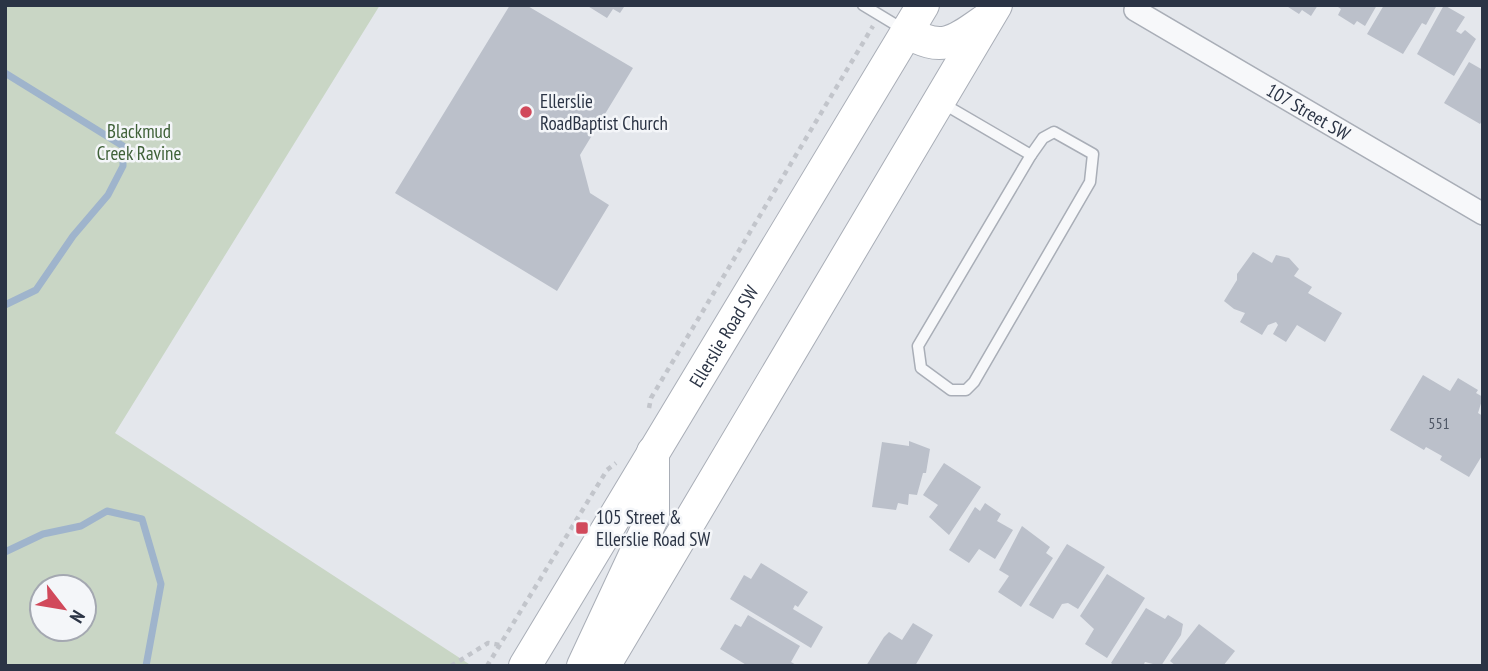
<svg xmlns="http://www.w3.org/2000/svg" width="1488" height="671" viewBox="0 0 1488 671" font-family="'PT Sans Narrow',sans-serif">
  <rect width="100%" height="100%" fill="#e4e7ec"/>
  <path fill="#c9d6c5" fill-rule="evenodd" d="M 5,5 L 380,5 L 115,433 L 472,666 L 5,666 ZM 42,587 L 84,587 L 84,629 L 42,629 Z"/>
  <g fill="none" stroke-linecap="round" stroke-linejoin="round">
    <g stroke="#9fb4cc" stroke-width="7">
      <path d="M 5,73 L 123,146 L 123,166 L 108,195 L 73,236 L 36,290 L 5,305"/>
      <path d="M 5,552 L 43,534 L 81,526 L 107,511 L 142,519 L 161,584 L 146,666"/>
    </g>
  </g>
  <g fill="#bbc0ca">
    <path d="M 510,5 L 526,5 L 633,68 L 580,155 L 590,193 L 609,205 L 557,291 L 395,193 Z"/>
    <path d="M 586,5 L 622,5 L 624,7 L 620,13 L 613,9 L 607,18 Z"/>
    <path d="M 1285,5 L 1318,5 L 1311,16 L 1302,10 L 1299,14 Z"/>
    <path d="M 1335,5 L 1377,5 L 1365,26 L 1357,21 L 1354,25 L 1338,15 L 1341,9 Z"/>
    <path d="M 1384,5 L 1437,5 L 1426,25 L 1422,23 L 1403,54 L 1367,34 Z"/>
    <path d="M 1444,5 L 1465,17 L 1456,31 L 1461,34 L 1465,30 L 1476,39 L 1454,76 L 1417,54 Z"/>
    <path d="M 1469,62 L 1483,70 L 1483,119 L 1480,124 L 1444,103 Z"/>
    <path d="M 1253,252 L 1272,263 L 1276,255 L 1289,258 L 1299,269 L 1294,276 L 1312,287 L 1308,293 L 1342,313 L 1325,342 L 1297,325 L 1286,342 L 1273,334 L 1278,325 L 1276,322 L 1268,325 L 1262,335 L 1240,322 L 1245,313 L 1234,309 L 1224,301 L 1237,280 L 1237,274 Z"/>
    <path d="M 1423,375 L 1450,391 L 1458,378 L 1478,390 L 1476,393 L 1483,397 L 1478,413 L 1483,416 L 1483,454 L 1469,477 L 1440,460 L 1442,456 L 1426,447 L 1424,450 L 1390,430 Z"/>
    <path d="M 909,441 L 930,449 L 926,473 L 923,473 L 917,495 L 909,494 L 908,505 L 898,503 L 896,510 L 872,507 L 882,442 L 909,446 Z"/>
    <path d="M 944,463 L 981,487 L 949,535 L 929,517 L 938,505 L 923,495 Z"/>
    <path d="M 985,503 L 1001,514 L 997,521 L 1013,530 L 995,559 L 979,549 L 969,563 L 949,550 L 975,507 L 980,511 Z"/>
    <path d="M 1022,526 L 1050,547 L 1046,553 L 1053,558 L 1021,607 L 998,592 L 1009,576 L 999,570 Z"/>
    <path d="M 1067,544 L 1105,567 L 1078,609 L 1068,603 L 1062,604 L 1053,619 L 1029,605 Z"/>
    <path d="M 761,563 L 808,592 L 798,607 L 795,605 L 793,609 L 823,627 L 811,648 L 730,599 L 744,575 L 751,579 Z"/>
    <path d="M 1107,574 L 1145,598 L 1107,658 L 1085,644 L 1094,629 L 1080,616 Z"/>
    <path d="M 1146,608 L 1165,619 L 1168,615 L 1183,624 L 1181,635 L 1161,666 L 1145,662 L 1143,666 L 1115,666 L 1111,663 Z"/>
    <path d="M 748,615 L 800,646 L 791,662 L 798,666 L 748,666 L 720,649 L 735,624 L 741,627 Z"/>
    <path d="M 913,623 L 933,635 L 915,666 L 866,666 L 884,637 L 889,632 L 902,640 Z"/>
    <path d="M 1199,624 L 1235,651 L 1223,666 L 1176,666 L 1170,661 Z"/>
  </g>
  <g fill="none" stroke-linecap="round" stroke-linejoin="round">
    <defs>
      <g id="service">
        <path d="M 863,5 L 906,31"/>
        <path d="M 942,103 L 1031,155"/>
        <path d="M 1054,132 L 1093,154 L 1090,182 L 974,382 L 966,390 L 951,390 L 921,368 L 918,346 L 1031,155 L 1043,138 Z"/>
      </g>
      <g id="minor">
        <path id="s1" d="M 1135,10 L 1483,214"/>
      </g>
      <g id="secondary">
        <path d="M 907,32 C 942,52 953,43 984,21"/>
        <path id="s2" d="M 525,666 L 923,5"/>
        <path d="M 583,666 L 653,516 L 653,452"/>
        <path d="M 604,666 L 996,5"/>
      </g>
    </defs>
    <use href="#service" stroke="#a9aeb7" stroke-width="13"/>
    <use href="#minor" stroke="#a9aeb7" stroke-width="24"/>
    <use href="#secondary" stroke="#a9aeb7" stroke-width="34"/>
    <g stroke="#c2c5cb" stroke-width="4.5" stroke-dasharray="5 5" stroke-linecap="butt">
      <path d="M 649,408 L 651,398 L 873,26"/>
      <path d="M 451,666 L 488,643 L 500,645"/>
      <path d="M 487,666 L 607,470 L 616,463"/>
    </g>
    <use href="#service" stroke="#f7f8fa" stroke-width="10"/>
    <use href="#minor" stroke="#f7f8fa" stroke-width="21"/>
    <use href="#secondary" stroke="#fff" stroke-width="32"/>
  </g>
  <g fill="#d1495b" stroke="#f4f6f9" stroke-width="2.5">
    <circle cx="526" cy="112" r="7"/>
    <rect x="575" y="521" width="14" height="14" rx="3.5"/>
  </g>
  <g text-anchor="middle" stroke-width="5" stroke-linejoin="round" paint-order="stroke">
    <g font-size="16" fill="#4f5766">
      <text x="1439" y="429">551</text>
    </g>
    <g font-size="19" fill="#2b3445" stroke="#f4f6f9" text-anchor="start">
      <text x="540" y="108">Ellerslie<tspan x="540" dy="22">RoadBaptist Church</tspan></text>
      <text x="596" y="524">105 Street &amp;<tspan x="596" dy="22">Ellerslie Road SW</tspan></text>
    </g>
    <g font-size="19" fill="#2b3445" stroke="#f4f6f9">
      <text dy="7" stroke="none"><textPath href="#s1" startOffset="201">107 Street SW</textPath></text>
      <text dy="7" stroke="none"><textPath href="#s2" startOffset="385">Ellerslie Road SW</textPath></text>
    </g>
    <g font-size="19" fill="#3f6138" stroke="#f4f6f9">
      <text x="139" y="138">Blackmud<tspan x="139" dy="22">Creek Ravine</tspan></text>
    </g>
  </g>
  <rect width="1488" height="671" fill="none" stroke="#2b3445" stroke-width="14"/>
  <g transform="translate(63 608) rotate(121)"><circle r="33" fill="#f4f6f9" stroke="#a4a8b1" stroke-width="2"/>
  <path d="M0-5L12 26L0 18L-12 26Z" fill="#d1495b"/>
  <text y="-10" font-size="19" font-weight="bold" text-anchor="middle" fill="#2b3445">N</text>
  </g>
</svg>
